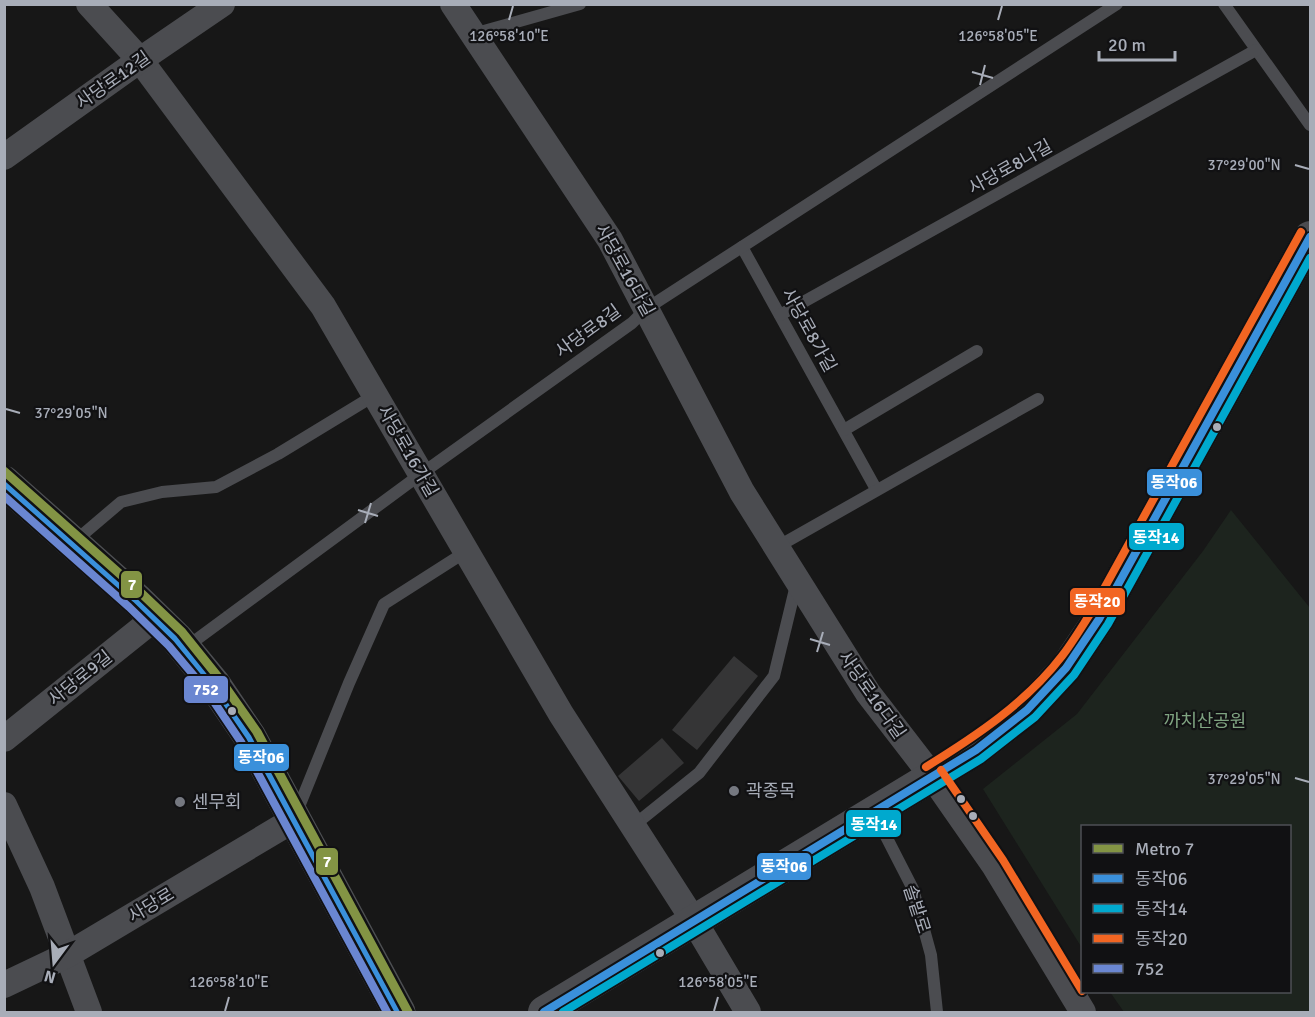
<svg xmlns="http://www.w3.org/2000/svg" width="1315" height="1017" viewBox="0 0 1315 1017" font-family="Signika,'Noto Sans KR',sans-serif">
  <rect width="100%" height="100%" fill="#171717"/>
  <path fill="#1d241e" d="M 1231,510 L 1310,608 L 1310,1012 L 1124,1012 L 1110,992 L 1290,992 L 1290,826 L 1082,826 L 1082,948 L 983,789 L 1077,714 L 1203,551 Z"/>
  <g fill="#353536">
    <path d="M 734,656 L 758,676 L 697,750 L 672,730 Z"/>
    <path d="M 662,738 L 684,763 L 639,801 L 618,776 Z"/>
  </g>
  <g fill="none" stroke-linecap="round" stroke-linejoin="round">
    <g stroke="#4b4c50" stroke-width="12">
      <path d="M 1224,4 L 1310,125"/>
      <path d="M 473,34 L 580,4"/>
      <path d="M 742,247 L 876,489"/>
      <path d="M 780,315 L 1256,50"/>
      <path d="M 844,430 L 977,351"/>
      <path d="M 74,542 L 121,502 L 162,492 L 216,487 L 278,454 L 375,395"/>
      <path d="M 777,547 L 1038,399"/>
      <path d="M 185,648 L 421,474 L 632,323 L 646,309 L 1117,4"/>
      <path d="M 874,813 L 913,889 L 931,955 L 937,1012"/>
      <path d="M 296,814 L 349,683 L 384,604 L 467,551"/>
      <path d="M 633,826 L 699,773 L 774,676 L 797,581"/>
    </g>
    <g stroke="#4b4c50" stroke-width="26">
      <path d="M 89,4 L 140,60 L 323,306 L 561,714 L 694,921 L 748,1012"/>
      <path d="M 453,4 L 610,240 L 742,492 L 868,693 L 932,776 L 994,865 L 1083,1012"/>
      <path d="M 4,157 L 140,60 L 222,4"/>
      <path d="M 4,739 L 155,618"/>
      <path d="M 4,805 L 42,887 L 89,1012"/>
      <path d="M 4,985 L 67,955 L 295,819"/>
    </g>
    <path stroke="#4b4c50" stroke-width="32" d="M 544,1012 L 976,750 L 1027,710 L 1066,668 L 1099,619 L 1310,237"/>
    <path stroke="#4d4f52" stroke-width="33" d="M 4,482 L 136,599 L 177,639 L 214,684 L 250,737 L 399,1012"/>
    <defs>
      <g id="bus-1">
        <path d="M 4,482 L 136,599 L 177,639 L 214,684 L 250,737 L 399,1012"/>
        <path d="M 544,1012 L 976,750 L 1027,710 L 1066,668 L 1099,619 L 1310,237"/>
      </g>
      <path id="bus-2" d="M 563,1012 L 981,759 L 1035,717 L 1074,675 L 1108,624 L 1310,258"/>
      <g id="bus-3">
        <path d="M 926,767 C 976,736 1026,703 1062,656 C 1072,643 1081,628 1090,614 L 1301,232"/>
        <path d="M 941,770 L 1003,860 L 1082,991"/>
      </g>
      <path id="bus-4" d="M 4,496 L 129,607 L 169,646 L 206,690 L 241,742 L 387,1012"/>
    </defs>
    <use href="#bus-1" stroke="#111113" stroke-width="12"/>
    <use href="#bus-2" stroke="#111113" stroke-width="12"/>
    <use href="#bus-3" stroke="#111113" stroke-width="12"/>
    <use href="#bus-4" stroke="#111113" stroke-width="12"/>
    <use href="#bus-1" stroke="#3a90db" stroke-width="8"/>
    <use href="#bus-2" stroke="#00a9ce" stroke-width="8"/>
    <use href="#bus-3" stroke="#f26522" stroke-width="8"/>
    <use href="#bus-4" stroke="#6a86d1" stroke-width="8"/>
    <defs>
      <path id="metro-1" d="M 4,471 L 139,591 L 182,632 L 219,678 L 257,732 L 408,1012"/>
    </defs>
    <use href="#metro-1" stroke="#111113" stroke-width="14"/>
    <use href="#metro-1" stroke="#839444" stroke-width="9"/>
  </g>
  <path fill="none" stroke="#a8adb8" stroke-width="2" d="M 509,20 L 513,6M 998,20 L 1002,6M 972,72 L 993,78M 980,85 L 985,65M 1295,165 L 1309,169M 6,409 L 20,413M 358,510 L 378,516M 365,523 L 371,503M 810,639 L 830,645M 817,652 L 823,632M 1295,778 L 1309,782M 225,1011 L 229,997M 714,1011 L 718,997"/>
  <g fill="#a8adb8" stroke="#111113" stroke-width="2">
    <circle cx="1217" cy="427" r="5"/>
    <circle cx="232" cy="711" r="5"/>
    <circle cx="961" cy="799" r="5"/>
    <circle cx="973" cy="816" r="5"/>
    <circle cx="660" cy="953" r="5"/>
  </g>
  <g fill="#757880" stroke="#111113" stroke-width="2">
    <circle cx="734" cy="791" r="6"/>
    <circle cx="180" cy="802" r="6"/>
  </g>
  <g text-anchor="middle" stroke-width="4.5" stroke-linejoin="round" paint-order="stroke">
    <g font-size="18" fill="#a8adb8" stroke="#111113">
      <text transform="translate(113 80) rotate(-35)" y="6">사당로12길</text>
      <text transform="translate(1010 167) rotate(-29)" y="6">사당로8나길</text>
      <text transform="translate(625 270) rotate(61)" y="6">사당로16다길</text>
      <text transform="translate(809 330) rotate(61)" y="6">사당로8가길</text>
      <text transform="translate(588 331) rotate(-36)" y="6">사당로8길</text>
      <text transform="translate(408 451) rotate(60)" y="6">사당로16가길</text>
      <text transform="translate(80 678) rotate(-39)" y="6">사당로9길</text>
      <text transform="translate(872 695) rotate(55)" y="6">사당로16다길</text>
      <text transform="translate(151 905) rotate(-31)" y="6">사당로</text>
      <text transform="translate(917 909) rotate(72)" y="6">솔밭로</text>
    </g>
    <g font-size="18" fill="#7fa381" stroke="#111113">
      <text x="1205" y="727">까치산공원</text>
    </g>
    <g font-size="18" fill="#a8adb8" stroke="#111113" text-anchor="start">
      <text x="746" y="797">곽종목</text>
      <text x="192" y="808">센무회</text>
    </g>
  </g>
  <g font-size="15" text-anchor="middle" fill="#a8adb8" stroke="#111113" stroke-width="4.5" stroke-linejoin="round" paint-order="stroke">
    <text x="509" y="41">126°58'10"E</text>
    <text x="998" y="41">126°58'05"E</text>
    <text x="1244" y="170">37°29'00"N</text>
    <text x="71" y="418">37°29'05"N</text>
    <text x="1244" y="784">37°29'05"N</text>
    <text x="229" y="987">126°58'10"E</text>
    <text x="718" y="987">126°58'05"E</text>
  </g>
  <g stroke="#111113" stroke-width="2">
    <rect x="1146" y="468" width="57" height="29" rx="6" fill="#3a90db"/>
    <rect x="1128" y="522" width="57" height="29" rx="6" fill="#00a9ce"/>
    <rect x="120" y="570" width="23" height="29" rx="6" fill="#839444"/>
    <rect x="1069" y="587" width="57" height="29" rx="6" fill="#f26522"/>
    <rect x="183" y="675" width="46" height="29" rx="6" fill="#6a86d1"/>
    <rect x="233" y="743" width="57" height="29" rx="6" fill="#3a90db"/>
    <rect x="845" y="809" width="57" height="29" rx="6" fill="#00a9ce"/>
    <rect x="315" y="847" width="24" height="29" rx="6" fill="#839444"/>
    <rect x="756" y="852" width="56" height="29" rx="6" fill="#3a90db"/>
  </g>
  <g font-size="16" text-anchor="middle" font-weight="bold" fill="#fff">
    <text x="1174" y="488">동작06</text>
    <text x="1156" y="543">동작14</text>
    <text x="132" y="590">7</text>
    <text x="1097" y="607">동작20</text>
    <text x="206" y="695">752</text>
    <text x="261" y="763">동작06</text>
    <text x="874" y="830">동작14</text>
    <text x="327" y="867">7</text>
    <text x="784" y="872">동작06</text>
  </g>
  <rect width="1315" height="1017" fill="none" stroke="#a8adb8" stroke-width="12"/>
  <rect x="1081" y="825" width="210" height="168" fill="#111113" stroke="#4d4f55" stroke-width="1.5"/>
  <rect x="1093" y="844" width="30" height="9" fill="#839444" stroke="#4d4f55" stroke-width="1.5"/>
  <text x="1135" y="855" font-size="18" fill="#a8adb8">Metro 7</text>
  <rect x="1093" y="874" width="30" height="9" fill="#3a90db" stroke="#4d4f55" stroke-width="1.5"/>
  <text x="1135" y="885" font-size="18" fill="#a8adb8">동작06</text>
  <rect x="1093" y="904" width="30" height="9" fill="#00a9ce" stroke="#4d4f55" stroke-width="1.5"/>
  <text x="1135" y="915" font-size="18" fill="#a8adb8">동작14</text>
  <rect x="1093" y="934" width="30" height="9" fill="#f26522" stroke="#4d4f55" stroke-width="1.5"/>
  <text x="1135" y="945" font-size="18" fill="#a8adb8">동작20</text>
  <rect x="1093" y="964" width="30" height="9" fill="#6a86d1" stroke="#4d4f55" stroke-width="1.5"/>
  <text x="1135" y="975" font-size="18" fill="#a8adb8">752</text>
  <g transform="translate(54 963) rotate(196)" stroke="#111113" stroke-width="4.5" paint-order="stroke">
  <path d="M0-4.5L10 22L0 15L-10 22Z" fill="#a8adb8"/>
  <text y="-9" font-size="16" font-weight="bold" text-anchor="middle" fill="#a8adb8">N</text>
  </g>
  <path d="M1099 51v9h76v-9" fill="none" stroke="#a8adb8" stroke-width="3"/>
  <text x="1108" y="51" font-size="18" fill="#a8adb8" stroke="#111113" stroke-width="4.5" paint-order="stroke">20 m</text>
</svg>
